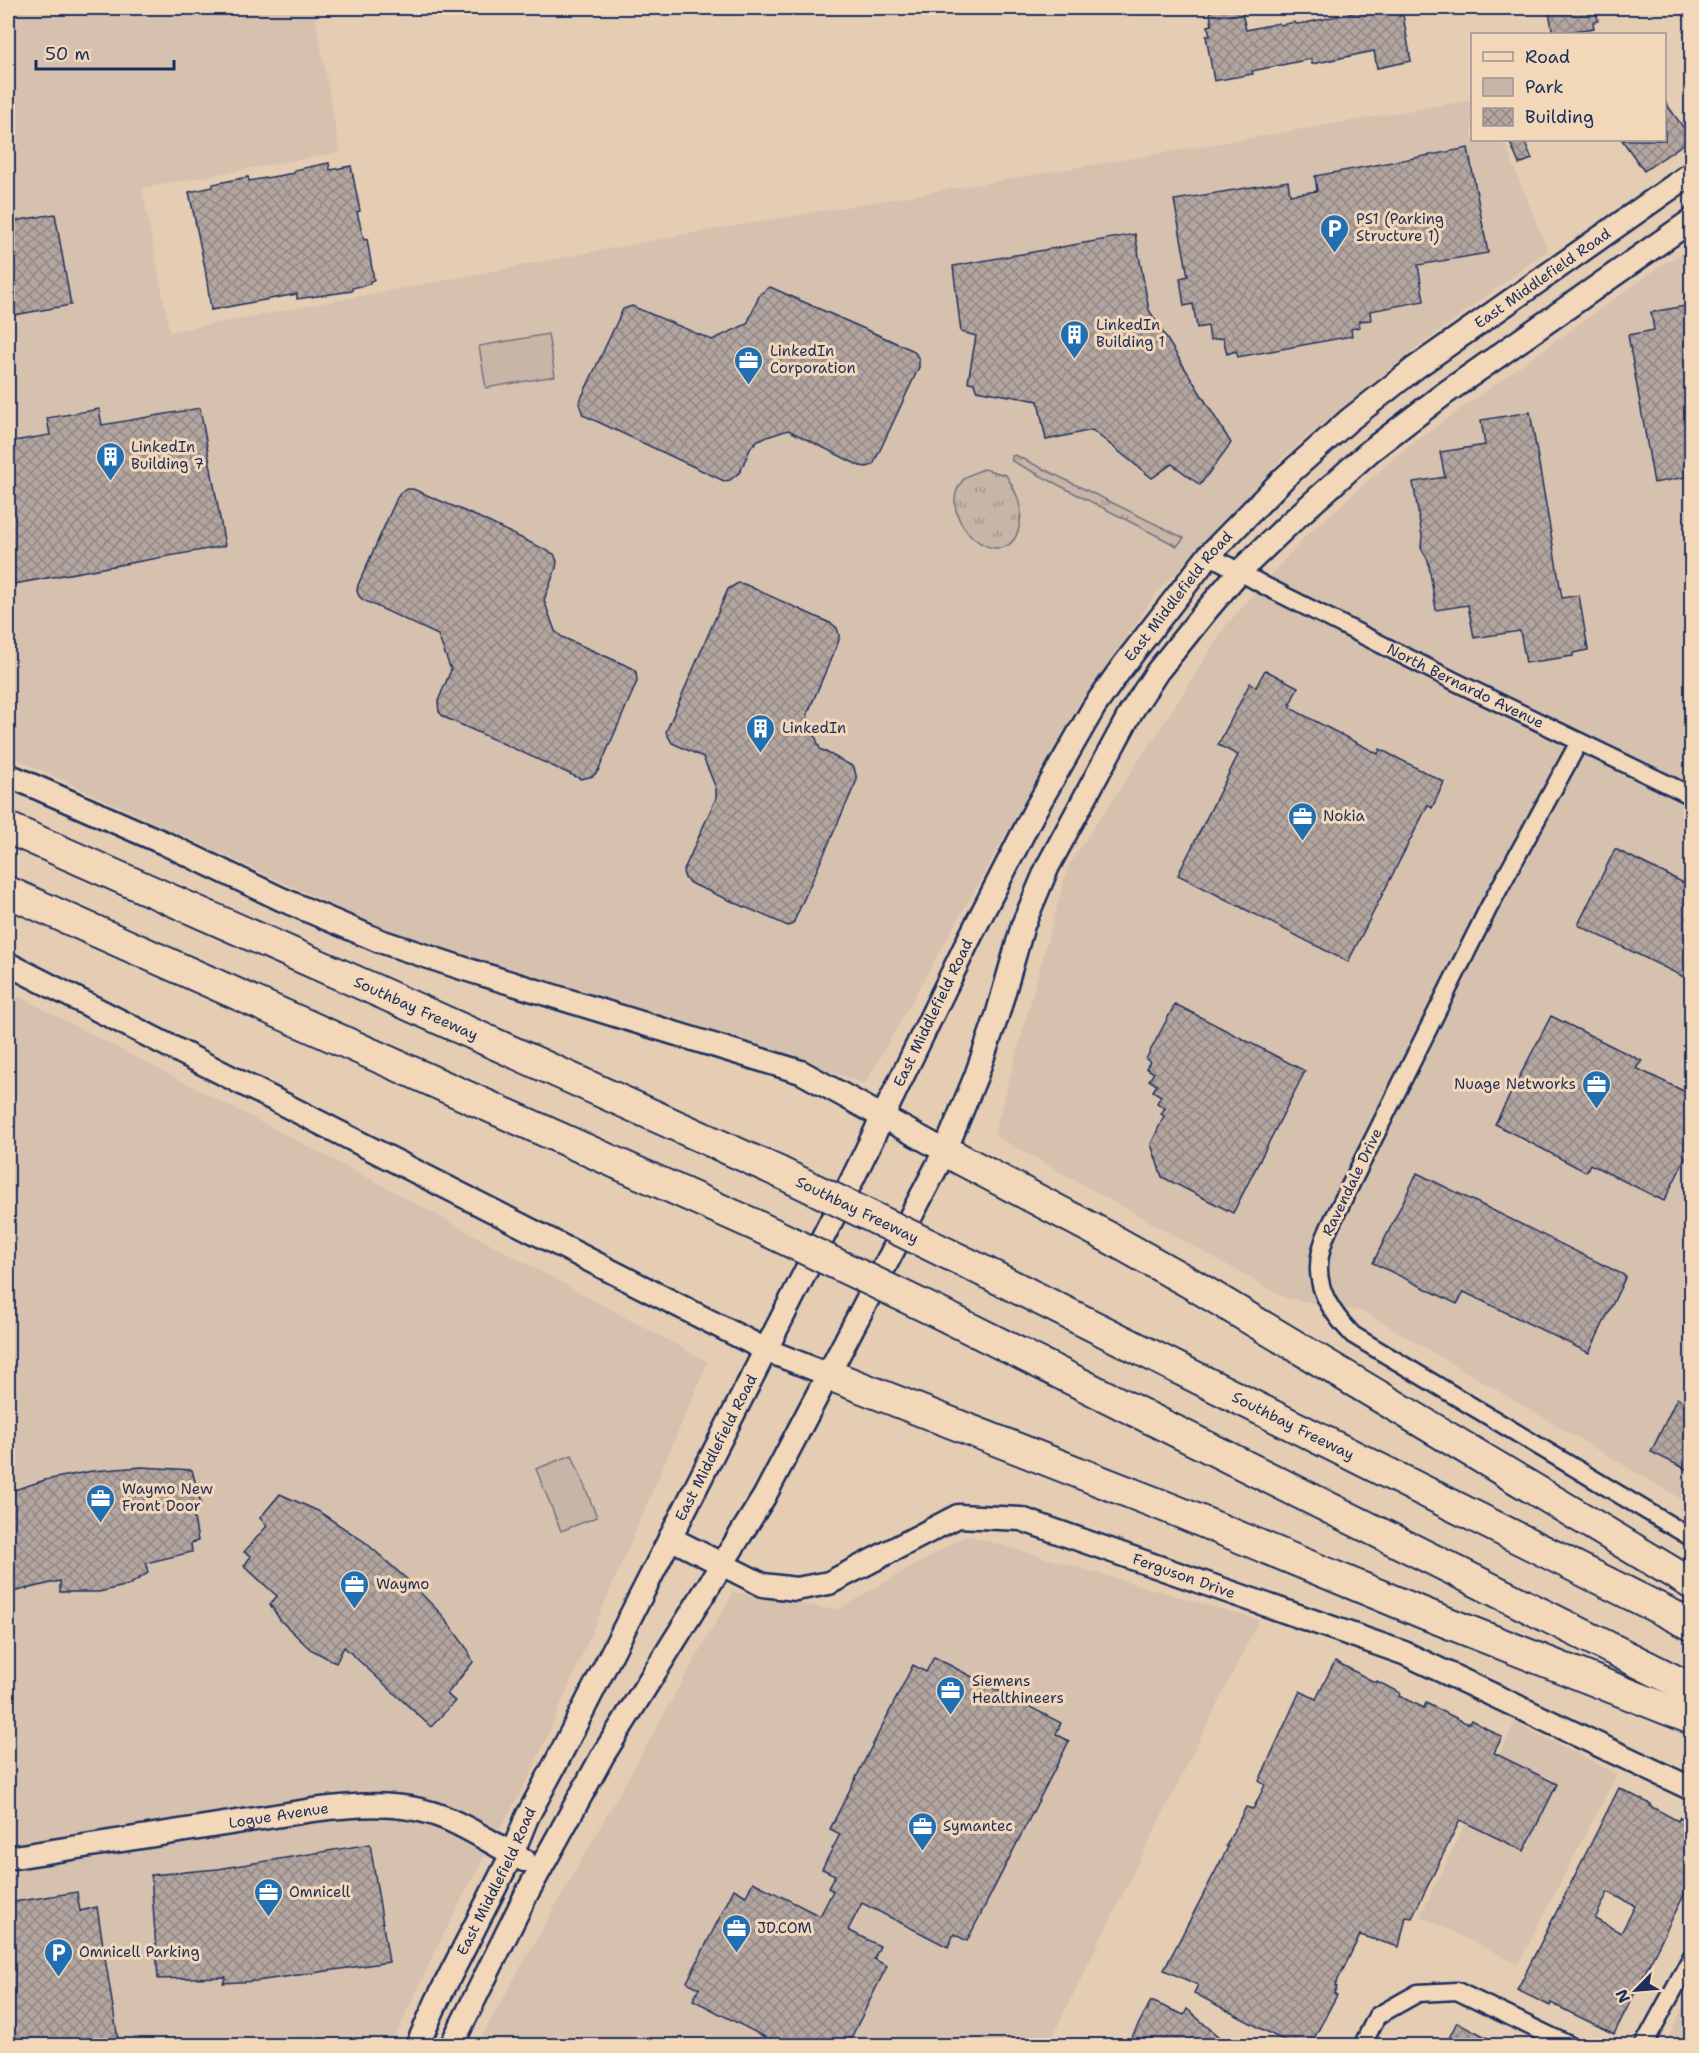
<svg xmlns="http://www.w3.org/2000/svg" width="1699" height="2053" viewBox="0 0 1699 2053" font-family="'Shantell Sans',sans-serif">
  <defs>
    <pattern id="grass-tufts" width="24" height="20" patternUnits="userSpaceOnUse" patternTransform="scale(1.5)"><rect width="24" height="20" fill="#c7b6a7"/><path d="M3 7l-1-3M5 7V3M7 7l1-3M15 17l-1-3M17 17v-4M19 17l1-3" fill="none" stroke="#a1948b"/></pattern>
    <pattern id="building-cross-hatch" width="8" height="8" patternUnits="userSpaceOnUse" patternTransform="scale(1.5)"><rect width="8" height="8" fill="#b3a59f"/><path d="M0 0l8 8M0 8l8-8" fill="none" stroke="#918785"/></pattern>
  </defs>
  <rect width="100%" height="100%" fill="#e5cdb4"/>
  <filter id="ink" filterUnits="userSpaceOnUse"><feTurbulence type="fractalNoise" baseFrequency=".0167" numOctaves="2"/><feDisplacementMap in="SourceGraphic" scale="12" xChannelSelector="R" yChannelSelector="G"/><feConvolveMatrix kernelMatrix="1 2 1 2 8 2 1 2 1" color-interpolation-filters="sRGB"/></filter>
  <g filter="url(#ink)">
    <g fill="#d6c1ae">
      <path d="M 8,8 L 314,8 L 340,152 L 142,188 L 170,332 L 681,235 L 1472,100 L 1472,140 L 1503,140 L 1548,250 L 1410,353 L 1284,456 L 1155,595 L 1062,735 L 865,1084 L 813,1065 L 488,966 L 384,929 L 8,755 Z"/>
      <path d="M 1691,248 L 1691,1505 L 1365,1312 L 1286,1298 L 994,1135 L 1068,866 L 1162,726 L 1227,624 L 1306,536 L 1402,451 L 1663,264 Z"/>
      <path d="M 8,991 L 376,1182 L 708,1362 L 531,1774 L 472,1879 L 435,1952 L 391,2045 L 8,2045 Z"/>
      <path d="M 967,1535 L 1259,1620 L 1048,2045 L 476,2046 L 733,1592 L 837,1610 Z"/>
      <path d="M 1515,1722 L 1617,1774 L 1518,1964 L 1420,1916 Z"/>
      <path d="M 1691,1991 L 1691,2045 L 1665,2045 Z"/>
    </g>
    <g fill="url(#grass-tufts)" stroke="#717282" stroke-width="1.5">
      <path d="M 1015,455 L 1184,538 L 1177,546 L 1012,461 L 1012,456 Z"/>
      <path d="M 984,469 L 1006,475 C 1017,493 1024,507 1019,528 C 1005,580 931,519 963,480 C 968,474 977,472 984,469 Z"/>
    </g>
    <g fill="#c7b6a7" stroke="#717282" stroke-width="1.5">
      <path d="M 548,334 L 555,376 L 486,388 L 479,346 Z"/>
      <path d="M 572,1455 L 597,1517 L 561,1531 L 536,1469 Z"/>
    </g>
    <g fill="url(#building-cross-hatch)" stroke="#1b2f5e" stroke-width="1.5" fill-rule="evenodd">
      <path d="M 1209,8 L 1241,8 L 1246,30 L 1279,23 L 1280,25 L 1295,22 L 1296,24 L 1305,23 L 1361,11 L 1361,8 L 1398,8 L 1399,16 L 1403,15 L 1411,61 L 1377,68 L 1374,51 L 1312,64 L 1311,59 L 1252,71 L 1253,74 L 1214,81 L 1206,36 L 1210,36 L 1208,26 L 1212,25 Z"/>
      <path d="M 1551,8 L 1596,8 L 1598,21 L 1593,22 L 1594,28 L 1553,34 L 1549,12 L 1552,12 Z"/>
      <path d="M 1665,102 L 1683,127 L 1692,120 L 1692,138 L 1644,171 L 1622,140 L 1665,140 Z"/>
      <path d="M 1509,140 L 1524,140 L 1532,159 L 1519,164 Z"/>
      <path d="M 1468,148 L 1488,253 L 1418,265 L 1424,301 L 1370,311 L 1371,320 L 1359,321 L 1360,327 L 1351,329 L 1352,336 L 1238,357 L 1236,351 L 1227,354 L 1223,338 L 1210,340 L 1208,326 L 1197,328 L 1193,304 L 1184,306 L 1180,278 L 1188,276 L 1174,200 L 1288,181 L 1290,195 L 1317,191 L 1315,176 Z"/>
      <path d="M 329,163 L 330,170 L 351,166 L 360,211 L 357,212 L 364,240 L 367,239 L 374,280 L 370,281 L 370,284 L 352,288 L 352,291 L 297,299 L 297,294 L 211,310 L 205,268 L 189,192 L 213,187 L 213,184 L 248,177 L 249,181 L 294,173 L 294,170 Z"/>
      <path d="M 55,214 L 71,305 L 8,316 L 8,222 Z"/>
      <path d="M 1135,234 L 1149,310 L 1231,443 L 1200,485 L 1172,464 L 1152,478 L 1092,430 L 1046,440 L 1038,401 L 976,390 L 974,383 L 968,382 L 976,336 L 961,332 L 953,266 Z"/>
      <path d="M 770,287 L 912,350 L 916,354 L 919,360 L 919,367 L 873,465 L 867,467 L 860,466 L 788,430 L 758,440 L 751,447 L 740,472 L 730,480 L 724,481 L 583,415 L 579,403 L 623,309 L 632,306 L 712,340 L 747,324 L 760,294 Z"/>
      <path d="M 1692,305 L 1692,476 L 1654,483 L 1628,335 L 1654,330 L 1651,312 Z"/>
      <path d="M 200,408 L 225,546 L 8,585 L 8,442 L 50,435 L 47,418 L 99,409 L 102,425 Z"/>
      <path d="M 1530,412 L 1562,598 L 1579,595 L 1588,650 L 1573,653 L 1573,656 L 1526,663 L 1520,631 L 1474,638 L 1468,605 L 1436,610 L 1428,560 L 1421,548 L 1422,536 L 1413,482 L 1445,477 L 1440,452 L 1485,445 L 1481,420 Z"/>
      <path d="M 407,489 L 413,489 L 478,517 L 554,554 L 557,561 L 556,568 L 544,600 L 555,631 L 562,637 L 632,668 L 636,672 L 637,682 L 598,771 L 593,776 L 581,779 L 444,717 L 439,712 L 438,701 L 451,670 L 438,635 L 363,600 L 359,596 L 357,591 L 358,585 L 397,498 L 401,492 Z"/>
      <path d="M 738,583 L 744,584 L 832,624 L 837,628 L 839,634 L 839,640 L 807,715 L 820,749 L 854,767 L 857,780 L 795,919 L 793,924 L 788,926 L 690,883 L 685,878 L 683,872 L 716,798 L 716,788 L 703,757 L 672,743 L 666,732 L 728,589 Z"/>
      <path d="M 1265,670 L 1298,687 L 1290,704 L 1291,705 L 1290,708 L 1378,754 L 1380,749 L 1444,782 L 1432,808 L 1428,805 L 1348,962 L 1178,875 L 1238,755 L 1218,745 L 1250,683 L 1256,687 Z"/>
      <path d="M 1615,849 L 1692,887 L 1692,981 L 1578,925 Z"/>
      <path d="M 1175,1004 L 1305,1071 L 1233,1213 L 1162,1177 L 1151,1144 L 1164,1116 L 1161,1114 L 1165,1108 L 1157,1103 L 1161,1096 L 1153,1091 L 1157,1085 L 1149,1080 L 1154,1073 L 1146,1068 L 1150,1062 L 1146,1059 Z"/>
      <path d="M 1551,1016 L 1642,1061 L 1636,1068 L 1692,1095 L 1692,1145 L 1664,1201 L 1590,1164 L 1586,1172 L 1495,1124 Z"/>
      <path d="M 1417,1173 L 1626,1276 L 1589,1353 L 1464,1292 L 1457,1304 L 1373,1263 Z"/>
      <path d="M 1677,1398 L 1692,1408 L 1692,1472 L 1651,1452 Z"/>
      <path d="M 142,1467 L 192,1470 L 201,1504 L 192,1506 L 198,1541 L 191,1543 L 192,1552 L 146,1563 L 148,1573 L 129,1585 L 99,1592 L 60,1592 L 60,1581 L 8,1593 L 8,1492 L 45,1480 L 92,1471 Z"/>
      <path d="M 280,1494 L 318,1511 L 365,1542 L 410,1582 L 443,1616 L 468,1650 L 473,1662 L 447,1694 L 455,1701 L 431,1727 L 344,1647 L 336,1663 L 310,1649 L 280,1620 L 270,1604 L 277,1596 L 244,1566 L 251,1556 L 244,1552 L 267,1526 L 260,1518 Z"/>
      <path d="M 934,1657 L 1061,1723 L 1056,1734 L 1069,1741 L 967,1941 L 954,1934 L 948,1947 L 862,1903 L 848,1930 L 880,1946 L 874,1959 L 887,1966 L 847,2046 L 782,2046 L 693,2000 L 699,1988 L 687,1982 L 734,1889 L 746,1896 L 753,1882 L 820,1916 L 833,1891 L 828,1888 L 835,1875 L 822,1869 L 840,1834 L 830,1829 L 913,1665 L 926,1672 Z"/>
      <path d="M 1335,1661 L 1376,1683 L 1377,1681 L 1400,1693 L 1399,1696 L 1424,1708 L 1426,1703 L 1466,1723 L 1469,1723 L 1471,1720 L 1502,1737 L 1494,1753 L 1557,1784 L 1524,1851 L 1460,1820 L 1412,1918 L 1406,1917 L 1399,1947 L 1360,1935 L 1335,1986 L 1337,1987 L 1334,1993 L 1337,1995 L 1310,2046 L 1294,2046 L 1194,1993 L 1198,1985 L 1164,1970 L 1228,1847 L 1226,1846 L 1246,1807 L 1253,1809 L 1265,1785 L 1259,1781 L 1300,1691 L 1316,1699 Z"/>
      <path d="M 1619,1788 L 1651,1804 L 1650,1806 L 1678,1821 L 1680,1817 L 1692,1823 L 1692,1879 L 1614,2034 L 1551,2003 L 1550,2006 L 1517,1990 ZM 1608,1892 L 1635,1906 L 1621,1933 L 1595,1919 Z"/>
      <path d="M 370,1844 L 389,1962 L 257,1981 L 223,1983 L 226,1977 L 158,1979 L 151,1875 L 218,1869 Z"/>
      <path d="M 77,1892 L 80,1911 L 97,1907 L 119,2046 L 8,2046 L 8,1903 Z"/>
      <path d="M 1151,2001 L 1184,2015 L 1187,2009 L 1229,2046 L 1127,2046 Z"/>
      <path d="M 1457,2022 L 1503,2046 L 1445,2046 Z"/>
    </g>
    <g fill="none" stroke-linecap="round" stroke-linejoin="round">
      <defs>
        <g id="street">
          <path id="s1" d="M 1209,555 L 1267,587 L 1458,683 L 1692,796"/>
          <path d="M 1579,742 L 1488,909 L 1330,1226 C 1308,1271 1320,1301 1353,1335 L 1692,1538"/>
          <path d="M 1362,2046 L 1377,2016 L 1418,1993 L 1457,1991 L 1571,2046"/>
          <path d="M 1643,2046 L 1692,1956"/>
        </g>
        <g id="secondary">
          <path d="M 8,775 L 164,843 L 281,899 L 380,941 L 465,969 L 801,1072 L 945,1151"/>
          <path d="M 8,964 L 766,1350 L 827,1374"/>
          <path id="s2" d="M 670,1538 L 763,1585 L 796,1589 L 829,1583 L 958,1516 L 1021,1519 L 1404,1653 L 1692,1789"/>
          <path id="s3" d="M 8,1858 L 313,1810 C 360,1804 410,1800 454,1822 C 478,1833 500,1848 524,1860"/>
          <path id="s4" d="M 417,2046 L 437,2001 L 512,1854 L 527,1817 L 557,1761 L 852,1180 L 969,939 L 1035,810 L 1094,707 L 1123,666 L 1209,555 L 1284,478 L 1349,420 L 1415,368 L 1692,173"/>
          <path d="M 451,2046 L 526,1895 L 603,1755 L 764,1497 L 945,1151 L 976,1076 L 997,1016 L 1023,925 L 1048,866 L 1131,712 L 1157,672 L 1205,612 L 1239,572 L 1289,524 L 1370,451 L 1444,394 L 1692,220"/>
        </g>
        <g id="highway">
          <path id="s5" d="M 8,828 L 373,989 L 779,1172"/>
          <path d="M 8,892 L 753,1224"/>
          <path d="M 945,1151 L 1108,1237 L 1192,1284 L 1692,1584"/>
          <path id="s6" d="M 971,1265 L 1692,1625"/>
          <path d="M 949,1318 L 1692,1689"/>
          <path d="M 827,1374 L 1174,1510 L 1423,1613 L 1692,1719"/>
        </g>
      </defs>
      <use href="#street" stroke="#1b2f5e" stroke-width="21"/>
      <use href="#secondary" stroke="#1b2f5e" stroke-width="27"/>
      <use href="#highway" stroke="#1b2f5e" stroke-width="34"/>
      <use href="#street" stroke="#f2d7b9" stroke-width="16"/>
      <use href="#secondary" stroke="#f2d7b9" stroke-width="22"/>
      <use href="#highway" stroke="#f2d7b9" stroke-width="30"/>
      <defs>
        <g id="highway-bridge">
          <path id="s7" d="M 779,1172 L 971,1265"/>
          <path d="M 753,1224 L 949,1318"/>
        </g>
      </defs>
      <use href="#highway-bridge" stroke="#1b2f5e" stroke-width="34" stroke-linecap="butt"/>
      <use href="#highway-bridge" stroke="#f2d7b9" stroke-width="30"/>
    </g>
  </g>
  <defs>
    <symbol id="parking-pin" viewBox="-11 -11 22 30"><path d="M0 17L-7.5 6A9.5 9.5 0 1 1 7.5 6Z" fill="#1f6fb2" stroke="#f2d7b9"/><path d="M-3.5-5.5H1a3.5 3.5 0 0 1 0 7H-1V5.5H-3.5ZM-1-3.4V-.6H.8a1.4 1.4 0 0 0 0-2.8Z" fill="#fff"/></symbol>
    <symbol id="building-pin" viewBox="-11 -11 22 30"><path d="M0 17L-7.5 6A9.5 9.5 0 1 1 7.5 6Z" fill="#1f6fb2" stroke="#f2d7b9"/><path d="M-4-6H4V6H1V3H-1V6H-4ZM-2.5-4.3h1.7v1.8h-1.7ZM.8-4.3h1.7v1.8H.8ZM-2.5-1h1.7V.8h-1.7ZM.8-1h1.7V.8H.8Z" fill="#fff"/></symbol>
    <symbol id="office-pin" viewBox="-11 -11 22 30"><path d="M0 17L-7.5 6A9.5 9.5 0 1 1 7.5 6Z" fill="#1f6fb2" stroke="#f2d7b9"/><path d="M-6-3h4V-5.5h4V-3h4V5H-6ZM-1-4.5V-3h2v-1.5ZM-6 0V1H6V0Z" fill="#fff"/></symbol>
  </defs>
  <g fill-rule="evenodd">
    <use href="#parking-pin" x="1318" y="212" width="33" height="45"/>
    <use href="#building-pin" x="1058" y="318" width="33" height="45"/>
    <use href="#office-pin" x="732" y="344" width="33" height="45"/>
    <use href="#building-pin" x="94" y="440" width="33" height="45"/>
    <use href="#building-pin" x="744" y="712" width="33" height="45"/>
    <use href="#office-pin" x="1286" y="800" width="33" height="45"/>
    <use href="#office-pin" x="1580" y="1068" width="33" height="45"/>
    <use href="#office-pin" x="84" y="1482" width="33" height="45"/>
    <use href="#office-pin" x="338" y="1568" width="33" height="45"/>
    <use href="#office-pin" x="934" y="1674" width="33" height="45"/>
    <use href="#office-pin" x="906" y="1810" width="33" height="45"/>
    <use href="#office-pin" x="252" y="1876" width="33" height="45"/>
    <use href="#office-pin" x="720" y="1912" width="33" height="45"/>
    <use href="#parking-pin" x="42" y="1936" width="33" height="45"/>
  </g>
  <g text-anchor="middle" stroke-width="6" stroke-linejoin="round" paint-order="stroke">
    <g font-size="15" fill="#1b2f5e" stroke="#f2d7b9" text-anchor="start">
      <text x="1356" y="224">PS1 (Parking<tspan x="1356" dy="17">Structure 1)</tspan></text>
      <text x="1096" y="330">LinkedIn<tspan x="1096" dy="17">Building 1</tspan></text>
      <text x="770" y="356">LinkedIn<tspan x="770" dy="17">Corporation</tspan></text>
      <text x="131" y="452">LinkedIn<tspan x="131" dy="17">Building 7</tspan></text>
      <text x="782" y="733">LinkedIn</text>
      <text x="1323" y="821">Nokia</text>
      <text x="1576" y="1089" text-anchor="end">Nuage Networks</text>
      <text x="122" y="1494">Waymo New<tspan x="122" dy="17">Front Door</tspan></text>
      <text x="376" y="1589">Waymo</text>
      <text x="972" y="1686">Siemens<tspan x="972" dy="17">Healthineers</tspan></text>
      <text x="943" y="1831">Symantec</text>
      <text x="289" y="1897">Omnicell</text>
      <text x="757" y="1933">JD.COM</text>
      <text x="79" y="1957">Omnicell Parking</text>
    </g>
    <g font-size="15" fill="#1b2f5e" stroke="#f2d7b9">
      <text dy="5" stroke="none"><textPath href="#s4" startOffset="2126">East Middlefield Road</textPath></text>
      <text dy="5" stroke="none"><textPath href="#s4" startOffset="1640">East Middlefield Road</textPath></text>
      <text dy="5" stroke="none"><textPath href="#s1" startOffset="288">North Bernardo Avenue</textPath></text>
      <text dy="5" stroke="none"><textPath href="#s5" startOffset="446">Southbay Freeway</textPath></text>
      <text dy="5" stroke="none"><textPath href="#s4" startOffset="1155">East Middlefield Road</textPath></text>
      <text transform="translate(1352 1182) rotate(-64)" y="5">Ravendale Drive</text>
      <text dy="5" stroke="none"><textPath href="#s7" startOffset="87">Southbay Freeway</textPath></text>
      <text dy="5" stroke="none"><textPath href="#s6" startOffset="360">Southbay Freeway</textPath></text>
      <text dy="5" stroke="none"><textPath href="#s4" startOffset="669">East Middlefield Road</textPath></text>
      <text dy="5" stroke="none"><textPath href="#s2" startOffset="552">Ferguson Drive</textPath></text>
      <text dy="5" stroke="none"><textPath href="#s3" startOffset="274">Logue Avenue</textPath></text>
      <text dy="5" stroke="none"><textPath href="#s4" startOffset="183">East Middlefield Road</textPath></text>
    </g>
  </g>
  <rect width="1699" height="2053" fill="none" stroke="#f2d7b9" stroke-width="30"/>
  <rect x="15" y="15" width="1669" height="2023" fill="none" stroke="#1b2f5e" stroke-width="2" filter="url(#ink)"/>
  <rect x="1471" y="33" width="195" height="108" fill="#f2d7b9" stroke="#9c9495" stroke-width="1.5"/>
  <rect x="1483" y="52" width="30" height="9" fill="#f2d7b9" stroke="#9c9495" stroke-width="1.5"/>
  <text x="1525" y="63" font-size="18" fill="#1b2f5e">Road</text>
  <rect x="1483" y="78" width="30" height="18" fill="#c7b6a7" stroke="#9c9495" stroke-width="1.5"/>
  <text x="1525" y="93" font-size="18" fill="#1b2f5e">Park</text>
  <rect x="1483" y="108" width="30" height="18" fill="url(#building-cross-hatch)" stroke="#9c9495" stroke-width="1.5"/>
  <text x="1525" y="123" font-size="18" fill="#1b2f5e">Building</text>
  <g transform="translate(1636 1990) rotate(245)" stroke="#f2d7b9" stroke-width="4.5" paint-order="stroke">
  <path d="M0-4.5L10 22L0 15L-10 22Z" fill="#1b2f5e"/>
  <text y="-9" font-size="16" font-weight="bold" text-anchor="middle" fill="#1b2f5e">N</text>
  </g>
  <path d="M36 60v9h138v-9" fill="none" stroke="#1b2f5e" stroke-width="3"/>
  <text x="45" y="60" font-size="18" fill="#1b2f5e" stroke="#f2d7b9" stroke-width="4.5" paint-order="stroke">50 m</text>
</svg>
